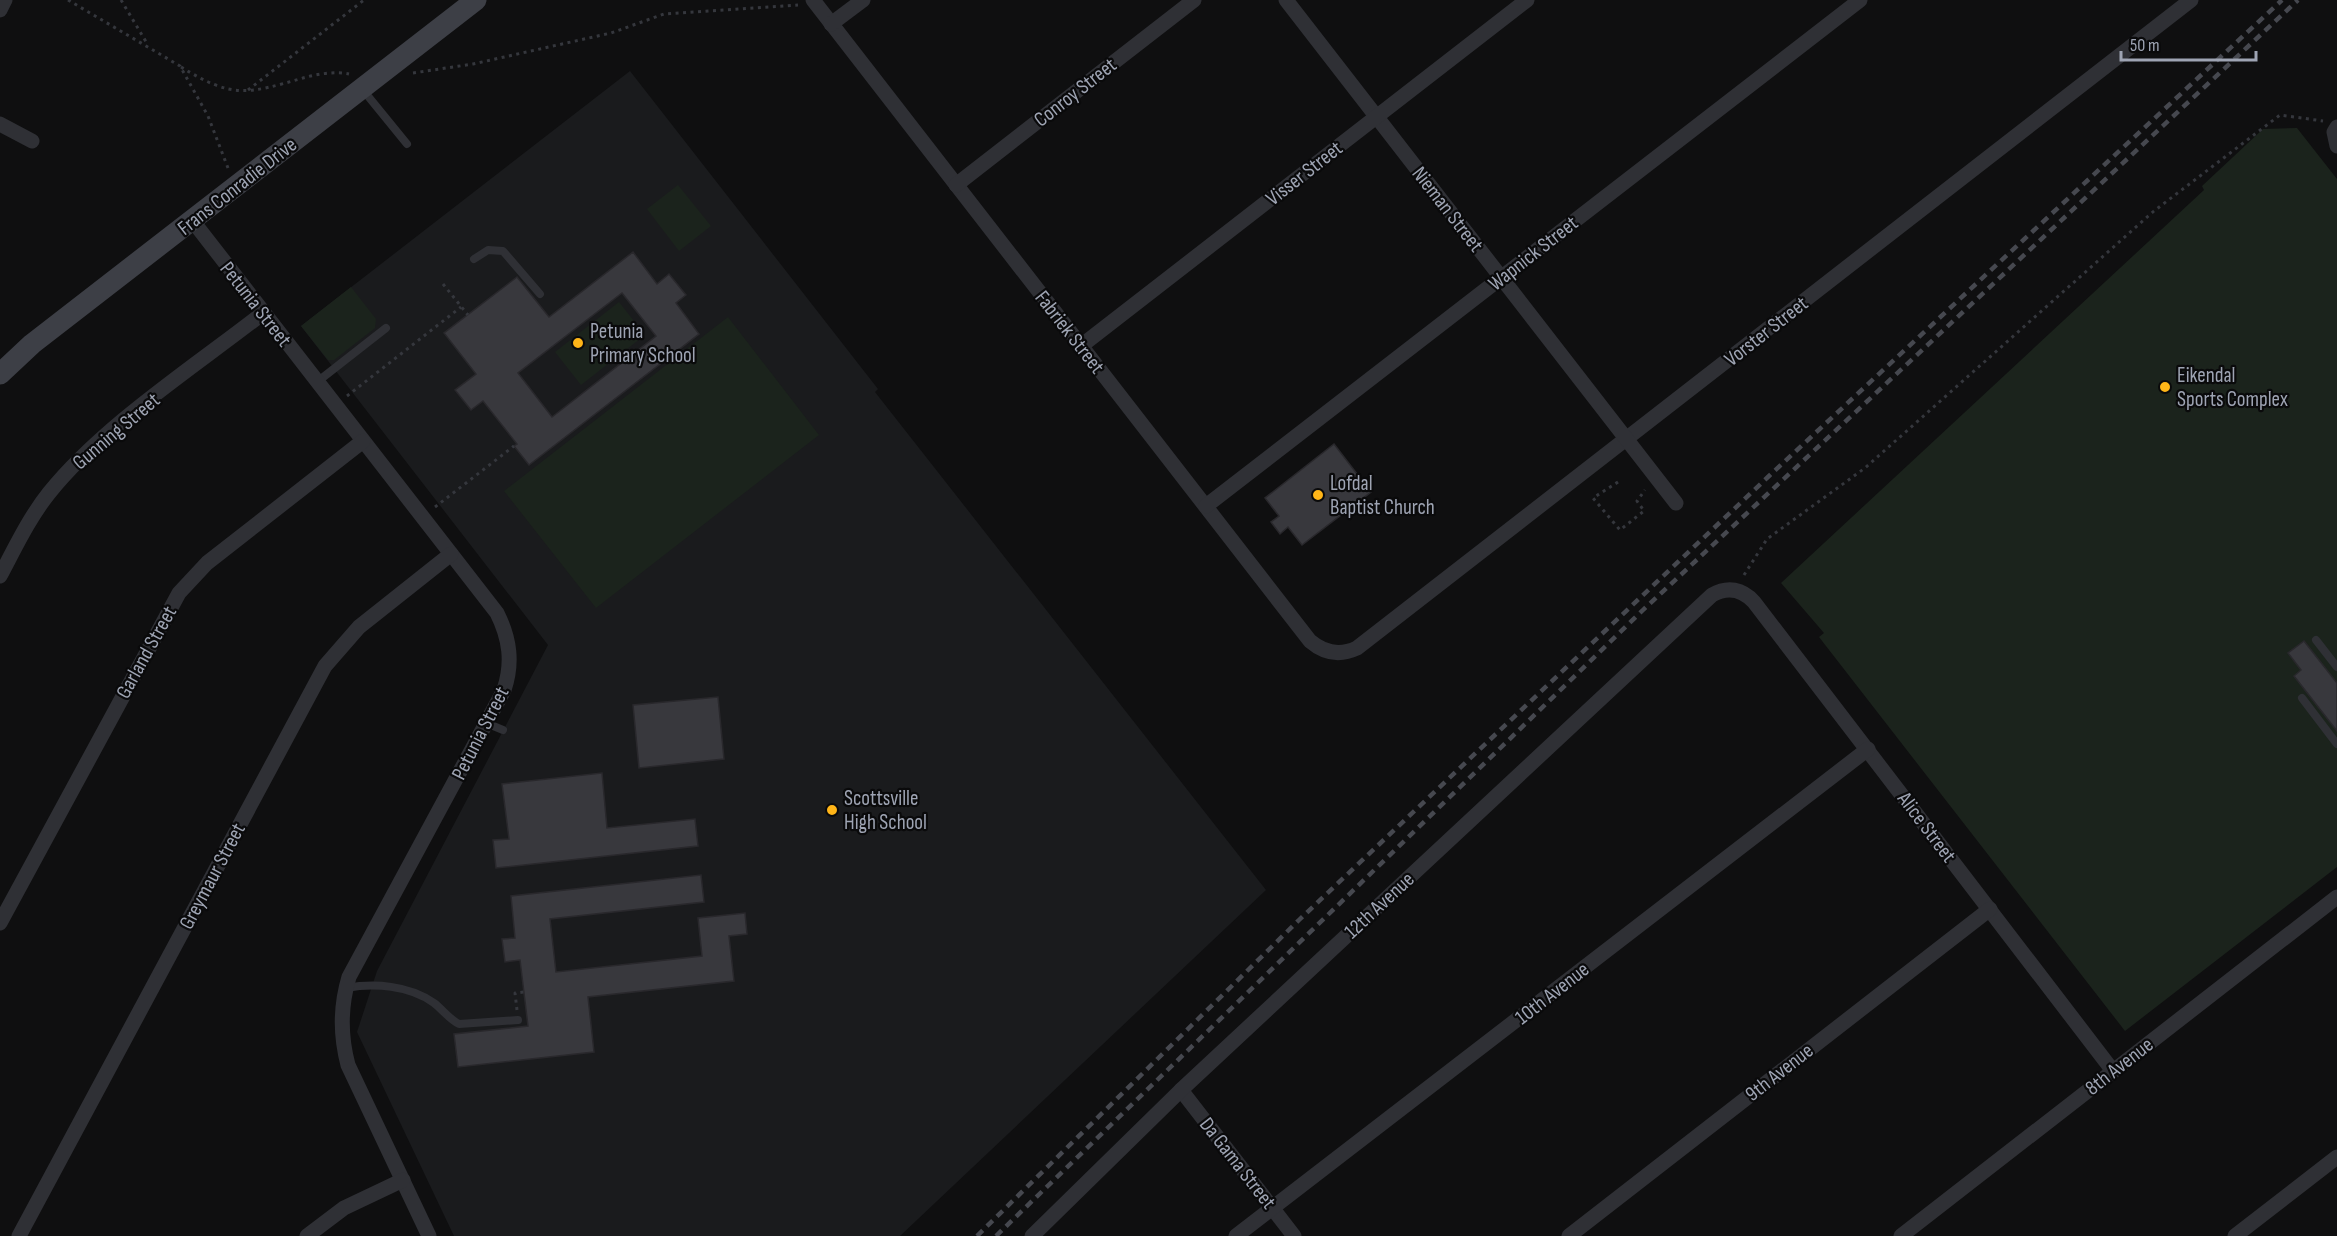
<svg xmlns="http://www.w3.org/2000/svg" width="2337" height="1236" viewBox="0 0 2337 1236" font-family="'Sofia Sans Condensed',sans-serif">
  <rect width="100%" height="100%" fill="#0f0f10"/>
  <path fill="#1a1b1d" d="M 630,71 L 878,389 L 875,392 L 1266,890 L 900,1236 L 454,1236 L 357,1032 L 377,971 L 548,645 L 301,326 Z"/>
  <g fill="#1b231c">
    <path d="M 2297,128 L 2337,179 L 2337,867 L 2125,1031 L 1819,637 L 1824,633 L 1781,583 L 2204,190 L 2202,186 L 2263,129 Z"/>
    <path d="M 678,185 L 711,226 L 679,251 L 647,209 Z"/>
    <path d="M 351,287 L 376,319 L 375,328 L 334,360 L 328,360 L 301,326 Z"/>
    <path d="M 619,302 L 645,335 L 581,385 L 555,352 Z"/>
    <path d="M 728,317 L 819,435 L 596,608 L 504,491 Z"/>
  </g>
  <g fill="#38383d" stroke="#29282c" stroke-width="1.5" fill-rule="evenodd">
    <path d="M 633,252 L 657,284 L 669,274 L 686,295 L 676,303 L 699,334 L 529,465 L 514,446 L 517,444 L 483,401 L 471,410 L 455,390 L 476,374 L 444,333 L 517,277 L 549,317 ZM 622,293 L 656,336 L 552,417 L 518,373 Z"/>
    <path d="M 1334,444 L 1371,492 L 1302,545 L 1288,527 L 1280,534 L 1271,522 L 1279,516 L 1265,498 Z"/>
    <path d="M 2304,641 L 2337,683 L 2337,731 L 2294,676 L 2301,670 L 2288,653 Z"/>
    <path d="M 718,697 L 724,759 L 639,768 L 633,705 Z"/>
    <path d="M 602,773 L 607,828 L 695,819 L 698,846 L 496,868 L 493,840 L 509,839 L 502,784 Z"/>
    <path d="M 701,875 L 704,902 L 550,919 L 556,972 L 702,956 L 698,918 L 745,913 L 747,934 L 729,936 L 734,981 L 588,997 L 594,1052 L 458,1067 L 454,1034 L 528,1026 L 520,960 L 505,962 L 502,939 L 515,938 L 511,896 Z"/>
  </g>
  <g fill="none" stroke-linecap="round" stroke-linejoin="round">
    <g stroke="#35373d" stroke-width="3" stroke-dasharray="3 4.5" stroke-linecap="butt">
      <path d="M 68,0 L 180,66 L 208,116 L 228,168"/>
      <path d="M 121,0 L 148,45"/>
      <path d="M 181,67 C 233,99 247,94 303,78 C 317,74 335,71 349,74"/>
      <path d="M 413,73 L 473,64 L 611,33 L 664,14 L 798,5"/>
      <path d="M 248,90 L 364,0"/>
      <path d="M 443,284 L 468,315"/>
      <path d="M 347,396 L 461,307"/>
      <path d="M 1618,482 L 1593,498 L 1620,530 L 1644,511 L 1637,501 L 1645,490"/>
      <path d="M 435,507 L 514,446"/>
      <path d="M 1744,575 L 1767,539 L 1865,468 L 2154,211 L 2280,115 L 2323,121"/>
      <path d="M 517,1010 L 515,993 L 524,992"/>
    </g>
    <g stroke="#2f3035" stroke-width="8">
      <path d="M 363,90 L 407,144"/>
      <path d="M 474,259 L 488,250 L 503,251 L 540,294"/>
      <path d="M 317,382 L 386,328"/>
      <path d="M 2316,640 L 2337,667"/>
      <path d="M 2302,698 L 2337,744"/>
      <path d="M 486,723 L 503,730"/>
      <path d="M 346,988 C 374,983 409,985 434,1003 C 443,1010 449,1019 459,1024 L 518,1020"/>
    </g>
    <g stroke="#2f3035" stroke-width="15">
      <path d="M 813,0 L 1310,641 C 1324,653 1340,656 1357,648 L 2191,0"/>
      <path d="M 1286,0 L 1676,503"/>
      <path d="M 0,10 L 5,0"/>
      <path d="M 831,24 L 863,0"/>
      <path d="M 0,124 L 32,141"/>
      <path d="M 2337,127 L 2334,132 L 2337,146"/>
      <path d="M 956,185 L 1194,0"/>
      <path d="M 192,220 L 497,613 C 510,639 513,663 504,690 L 349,977 C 340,1007 340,1035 348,1065 L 429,1236"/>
      <path d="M 1081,346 L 1527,0"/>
      <path d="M 1206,506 L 1860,0"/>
      <path d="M 0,576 C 15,548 29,518 49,493 C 104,425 194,367 263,313"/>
      <path d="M 0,923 L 179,593 L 207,563 L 363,441"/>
      <path d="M 1181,1090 L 1294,1236"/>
      <path d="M 19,1236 L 325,666 L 359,627 L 451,554"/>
      <path d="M 307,1236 L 344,1208 L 403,1180"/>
      <path d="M 1032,1236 L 1181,1090 L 1712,595 C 1728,586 1742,589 1754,602 L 2113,1071"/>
      <path d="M 1236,1236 L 1868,749"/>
      <path d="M 1569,1236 L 1990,909"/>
      <path d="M 1901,1236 L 2337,897"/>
      <path d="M 2235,1236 L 2337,1157"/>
    </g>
    <path stroke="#3d3f46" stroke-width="21" d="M 0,374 L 32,344 L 476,0"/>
    <g stroke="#46484f" stroke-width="4.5" stroke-dasharray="8 6" stroke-linecap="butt">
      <path d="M 977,1236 L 1299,920 L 1769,476 L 2282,0"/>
      <path d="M 996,1236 L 1643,610 L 2298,0"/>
    </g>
  </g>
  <g fill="#ffb518" stroke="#0a0a0b" stroke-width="2">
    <circle cx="578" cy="343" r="6"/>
    <circle cx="2165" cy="387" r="6"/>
    <circle cx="1318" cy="495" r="6"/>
    <circle cx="832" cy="810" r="6"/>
  </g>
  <g text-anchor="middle" stroke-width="4.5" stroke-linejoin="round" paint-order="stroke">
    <g font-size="21" fill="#9ea4b3" stroke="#0a0a0b">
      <text transform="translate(1075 92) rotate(-38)" y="7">Conroy Street</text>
      <text transform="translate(1304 173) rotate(-38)" y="7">Visser Street</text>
      <text transform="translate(237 186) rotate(-38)" y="7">Frans Conradie Drive</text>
      <text transform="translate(1448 209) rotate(52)" y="7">Nieman Street</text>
      <text transform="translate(1533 253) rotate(-38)" y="7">Wapnick Street</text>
      <text transform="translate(256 304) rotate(52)" y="7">Petunia Street</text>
      <text transform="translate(1766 331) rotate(-38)" y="7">Vorster Street</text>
      <text transform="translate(1070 332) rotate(52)" y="7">Fabriek Street</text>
      <text transform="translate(116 431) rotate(-40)" y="7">Gunning Street</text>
      <text transform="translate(146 652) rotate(-61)" y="7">Garland Street</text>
      <text transform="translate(480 733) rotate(-63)" y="7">Petunia Street</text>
      <text transform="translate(1927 827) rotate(53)" y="7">Alice Street</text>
      <text transform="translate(212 876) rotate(-62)" y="7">Greymaur Street</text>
      <text transform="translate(1379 905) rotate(-43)" y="7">12th Avenue</text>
      <text transform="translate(1552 993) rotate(-38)" y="7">10th Avenue</text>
      <text transform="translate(2119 1066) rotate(-38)" y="7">8th Avenue</text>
      <text transform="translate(1779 1072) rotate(-38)" y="7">9th Avenue</text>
      <text transform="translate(1238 1163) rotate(52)" y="7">Da Gama Street</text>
    </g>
    <g font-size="21" fill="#9ea4b3" stroke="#0a0a0b" text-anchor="start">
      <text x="590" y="338">Petunia<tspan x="590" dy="24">Primary School</tspan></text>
      <text x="2177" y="382">Eikendal<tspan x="2177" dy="24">Sports Complex</tspan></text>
      <text x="1330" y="490">Lofdal<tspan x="1330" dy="24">Baptist Church</tspan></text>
      <text x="844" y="805">Scottsville<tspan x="844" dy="24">High School</tspan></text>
    </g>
  </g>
  <path d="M2121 51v9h135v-9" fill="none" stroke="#9ea4b3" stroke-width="3"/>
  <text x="2130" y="51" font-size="18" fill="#9ea4b3" stroke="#0a0a0b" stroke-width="4.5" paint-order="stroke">50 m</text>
</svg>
